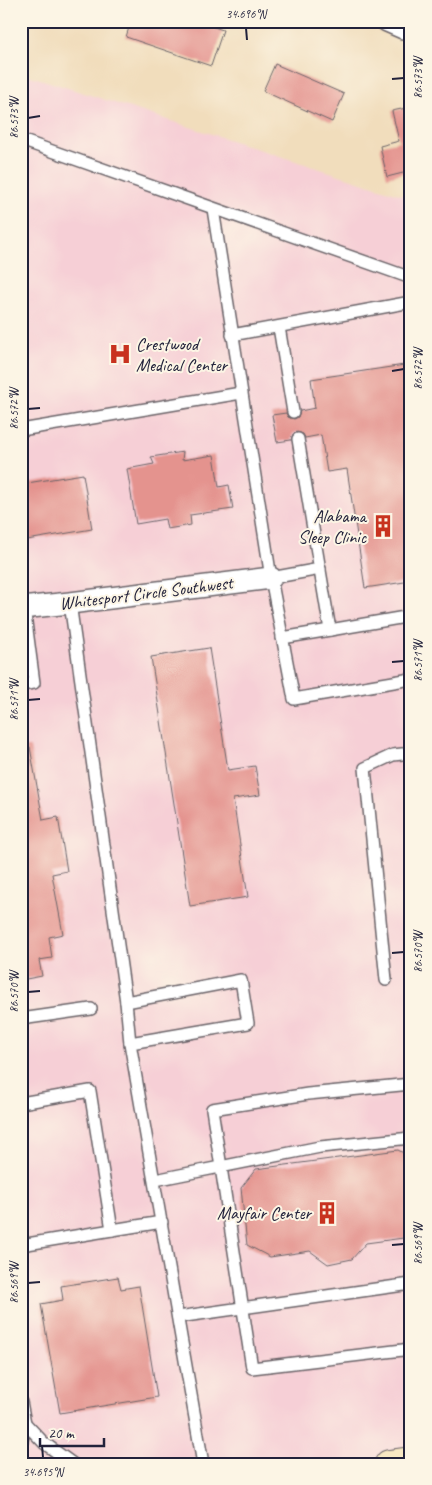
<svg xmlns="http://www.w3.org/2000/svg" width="432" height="1485" viewBox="0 0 432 1485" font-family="Caveat,sans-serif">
  <rect width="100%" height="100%" fill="#fcf5e5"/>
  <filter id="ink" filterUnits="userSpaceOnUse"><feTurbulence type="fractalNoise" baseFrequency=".02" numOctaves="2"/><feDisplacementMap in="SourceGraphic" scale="10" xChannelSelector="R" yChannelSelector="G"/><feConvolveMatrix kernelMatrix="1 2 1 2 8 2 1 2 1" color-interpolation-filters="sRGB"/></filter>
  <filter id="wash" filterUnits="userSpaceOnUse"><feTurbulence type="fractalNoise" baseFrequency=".0096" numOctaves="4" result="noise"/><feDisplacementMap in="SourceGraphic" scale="20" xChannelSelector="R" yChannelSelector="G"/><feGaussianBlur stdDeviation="1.12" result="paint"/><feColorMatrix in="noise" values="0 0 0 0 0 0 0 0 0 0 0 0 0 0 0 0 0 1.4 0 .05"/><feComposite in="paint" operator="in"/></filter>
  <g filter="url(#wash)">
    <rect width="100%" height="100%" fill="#f1ddbc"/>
    <path fill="#f6cfd6" d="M 21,73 L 411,198 L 411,1464 L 21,1464 Z"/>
    <g id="blocks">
      <g fill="#e4938e">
        <path d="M 131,21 L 196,21 L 223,30 L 211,66 L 126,37 Z"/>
        <path d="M 275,64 L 344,94 L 332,122 L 263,91 Z"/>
        <path d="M 411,107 L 411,171 L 387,177 L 380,146 L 399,141 L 392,111 Z"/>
        <path d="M 411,364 L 411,581 L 365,588 L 347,469 L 327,472 L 321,435 L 305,438 L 303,434 L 297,432 L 293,434 L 291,440 L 277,442 L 272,415 L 286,413 L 288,417 L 294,419 L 298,417 L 300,411 L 315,408 L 311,379 Z"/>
        <path d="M 183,452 L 182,460 L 214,455 L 219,487 L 229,485 L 233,509 L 190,515 L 191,525 L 167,529 L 165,519 L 136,524 L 127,469 L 154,464 L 151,457 Z"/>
        <path d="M 83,474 L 92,529 L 21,541 L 21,484 Z"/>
        <path d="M 209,648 L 228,770 L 255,766 L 260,795 L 233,799 L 248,897 L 190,906 L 151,657 Z"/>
        <path d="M 21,747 L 30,747 L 43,820 L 58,817 L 67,871 L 52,874 L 63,934 L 49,937 L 52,958 L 39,960 L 42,976 L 21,980 Z"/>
        <path d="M 398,1150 L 411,1157 L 411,1237 L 366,1243 L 352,1259 L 328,1264 L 310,1251 L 270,1257 L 247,1245 L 241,1188 L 256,1169 Z"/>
        <path d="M 118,1277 L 121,1289 L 139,1286 L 157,1397 L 60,1413 L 41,1304 L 63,1300 L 61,1286 Z"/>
      </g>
    </g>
  </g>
  <g filter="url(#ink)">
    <use href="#blocks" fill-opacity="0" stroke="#6a6368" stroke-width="1"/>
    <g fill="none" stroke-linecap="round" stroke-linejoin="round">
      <defs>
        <g id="lane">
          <path d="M 21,140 L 411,278"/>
          <path d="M 213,209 L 271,578 L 294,699 L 411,679"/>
          <path d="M 279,327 L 293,412"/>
          <path d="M 232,335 L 411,302"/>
          <path d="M 21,430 L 241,393"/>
          <path d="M 298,439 L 330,630 L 411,616"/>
          <path d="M 271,578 L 320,569"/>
          <path d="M 70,603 L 126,1002 L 130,1043 L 203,1464"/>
          <path d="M 282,638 L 330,630"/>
          <path d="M 21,685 L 34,683 L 24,607"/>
          <path d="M 386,980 L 365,768 L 393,755 L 411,753"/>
          <path d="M 126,1002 L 241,980 L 248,1023 L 130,1043"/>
          <path d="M 21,1019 L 91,1009"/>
          <path d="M 411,1084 L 308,1094 L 212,1109 L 252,1368 L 411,1349"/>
          <path d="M 21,1103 L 90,1091 L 112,1230 L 162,1222"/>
          <path d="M 155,1180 L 320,1147 L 411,1138"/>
          <path d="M 21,1245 L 112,1230"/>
          <path d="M 178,1317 L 411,1284"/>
          <path d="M 21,1402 L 25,1423"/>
          <path d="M 21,1447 L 25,1423 L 44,1443 L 73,1464"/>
        </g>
        <g id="street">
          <path d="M 387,21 L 403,28 L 411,28"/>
          <path d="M 21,608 L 70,603 L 271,578"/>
        </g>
        <path id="secondary" d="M 389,1464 L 411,1461"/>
      </defs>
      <use href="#lane" stroke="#6a6368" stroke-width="14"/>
      <use href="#street" stroke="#6a6368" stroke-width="24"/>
      <use href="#secondary" stroke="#6a6368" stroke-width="30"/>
      <use href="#lane" stroke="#fff" stroke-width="11"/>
      <use href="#street" stroke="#fff" stroke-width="21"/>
      <use href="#secondary" stroke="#f8e8c3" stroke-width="28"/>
    </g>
  </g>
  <path fill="none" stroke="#22223b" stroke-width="2" d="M 246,28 L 247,40M 392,79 L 404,78M 28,118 L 40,116M 392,371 L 404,369M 28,409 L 40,408M 392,662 L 404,661M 28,700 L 40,699M 392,953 L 404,952M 28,992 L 40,991M 392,1245 L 404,1244M 28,1283 L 40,1282M 42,1445 L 43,1458"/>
  <defs>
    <symbol id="hospital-bare" viewBox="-9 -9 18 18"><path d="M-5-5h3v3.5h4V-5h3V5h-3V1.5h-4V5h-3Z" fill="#c8321e" stroke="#fcf5e5" stroke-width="2.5" paint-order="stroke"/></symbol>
    <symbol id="building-bare" viewBox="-9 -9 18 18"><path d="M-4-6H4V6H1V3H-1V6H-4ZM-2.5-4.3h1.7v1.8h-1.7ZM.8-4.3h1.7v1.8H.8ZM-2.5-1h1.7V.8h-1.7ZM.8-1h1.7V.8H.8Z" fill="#c8321e" stroke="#fcf5e5" stroke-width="2.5" paint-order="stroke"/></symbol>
  </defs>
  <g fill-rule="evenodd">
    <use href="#hospital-bare" x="104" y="338" width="32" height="32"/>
    <use href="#building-bare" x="367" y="510" width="32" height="32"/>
    <use href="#building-bare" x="311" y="1197" width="32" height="32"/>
  </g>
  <g text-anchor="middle" stroke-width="4" stroke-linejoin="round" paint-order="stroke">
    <g font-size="18" fill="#22223b" stroke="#fcf5e5" text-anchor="end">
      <text x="136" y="350" text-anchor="start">Crestwood<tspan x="136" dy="21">Medical Center</tspan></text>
      <text x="366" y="522">Alabama<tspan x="366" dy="21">Sleep Clinic</tspan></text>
      <text x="311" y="1219">Mayfair Center</text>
    </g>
    <g font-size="18" fill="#22223b" stroke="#fcf5e5">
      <text transform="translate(146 593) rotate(-7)" y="6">Whitesport Circle Southwest</text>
    </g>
  </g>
  <rect width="432" height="1485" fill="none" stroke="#fcf5e5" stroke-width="55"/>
  <path d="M40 1438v8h64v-8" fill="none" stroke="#22223b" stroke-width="2.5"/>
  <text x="48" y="1438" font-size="15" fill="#22223b" stroke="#fcf5e5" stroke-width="4" paint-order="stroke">20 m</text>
  <rect x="28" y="28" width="376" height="1430" fill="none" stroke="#22223b" stroke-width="2"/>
  <g font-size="12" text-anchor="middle" fill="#22223b">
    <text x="246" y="18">34.696°N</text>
    <text transform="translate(418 78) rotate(-90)" y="4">86.573°W</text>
    <text transform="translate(14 118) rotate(-90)" y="4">86.573°W</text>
    <text transform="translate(418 369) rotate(-90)" y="4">86.572°W</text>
    <text transform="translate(14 409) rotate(-90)" y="4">86.572°W</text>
    <text transform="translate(418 661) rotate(-90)" y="4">86.571°W</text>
    <text transform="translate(14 700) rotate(-90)" y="4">86.571°W</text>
    <text transform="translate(418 952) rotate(-90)" y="4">86.570°W</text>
    <text transform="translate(14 992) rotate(-90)" y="4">86.570°W</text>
    <text transform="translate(418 1244) rotate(-90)" y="4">86.569°W</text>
    <text transform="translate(14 1283) rotate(-90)" y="4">86.569°W</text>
    <text x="43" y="1476">34.695°N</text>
  </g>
</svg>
